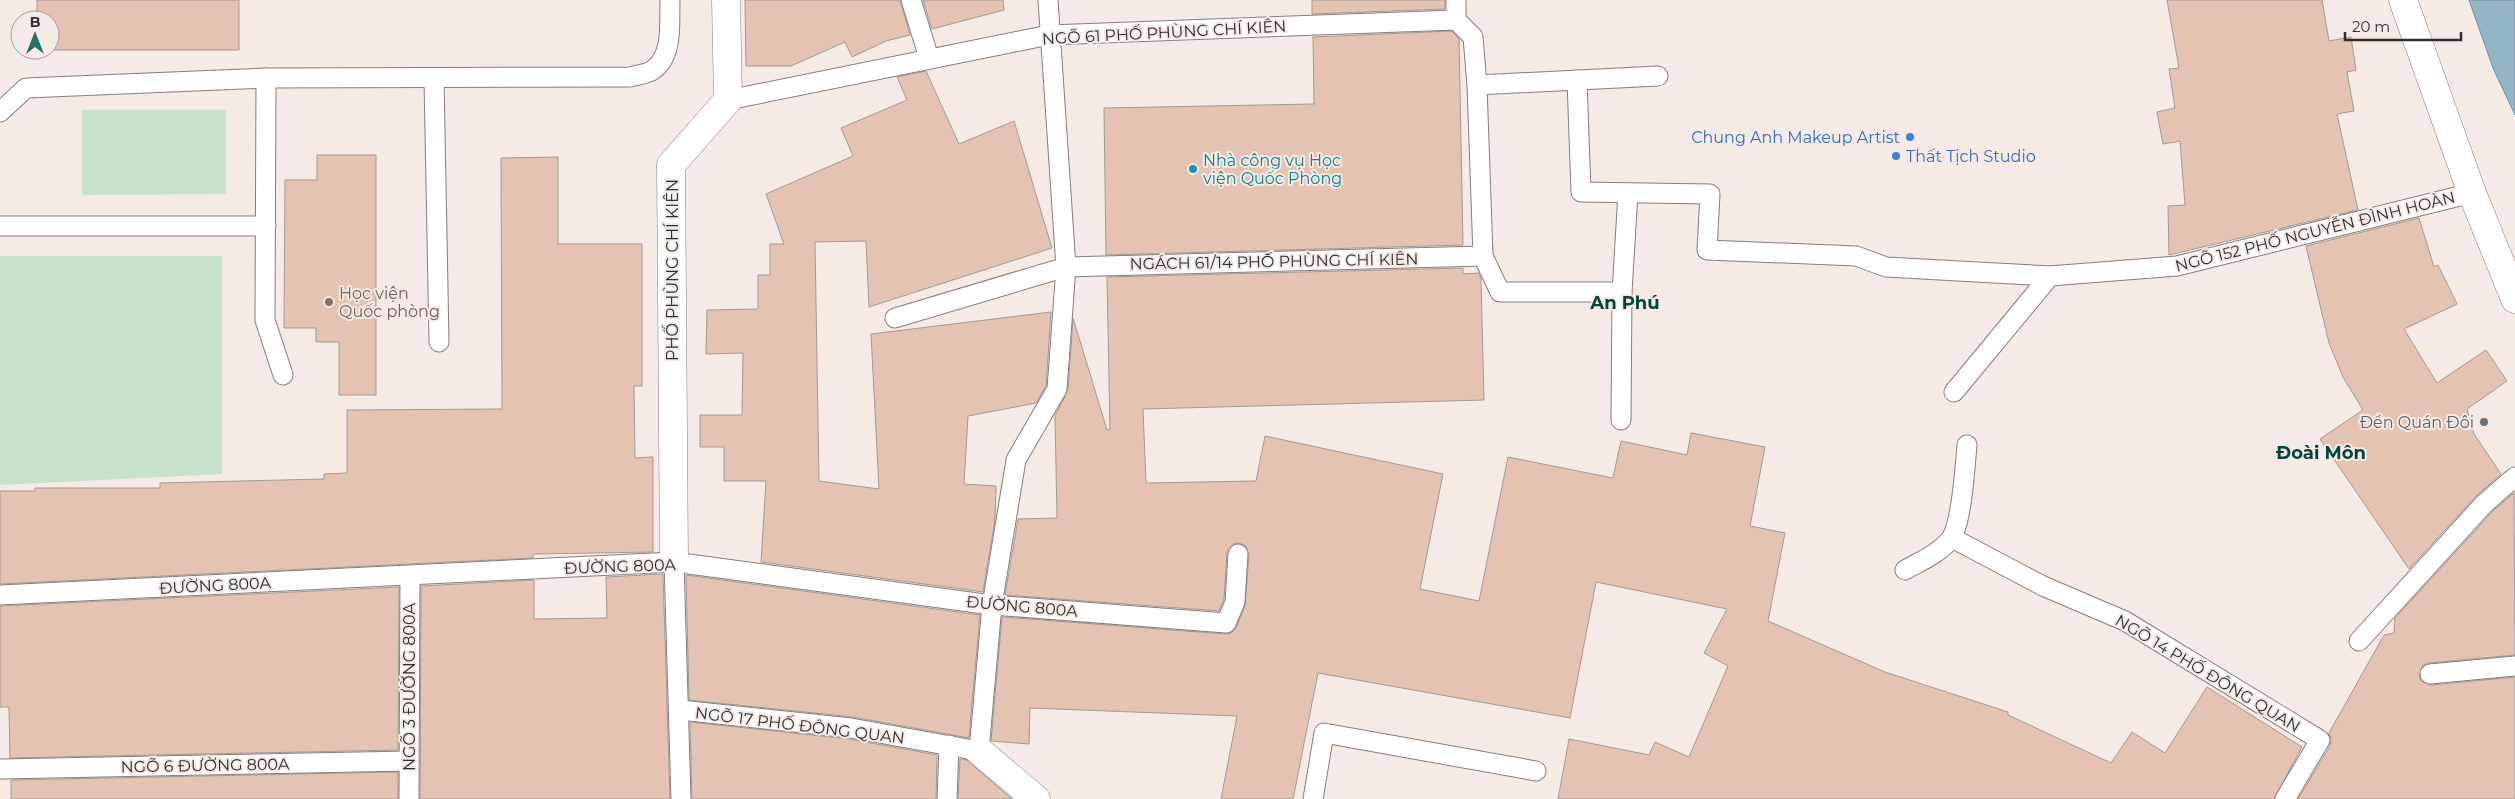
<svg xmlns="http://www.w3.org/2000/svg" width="2515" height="799" viewBox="0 0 2515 799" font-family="Montserrat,sans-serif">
  <rect width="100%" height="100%" fill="#f5eae5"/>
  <g fill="#c8e1cb">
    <path d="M 82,110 L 226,110 L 226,194 L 82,195 Z"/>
    <path d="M 0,256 L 222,256 L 222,474 L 0,485 Z"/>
  </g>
  <path fill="#92b6c5" stroke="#758d97" d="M 2469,0 L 2515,0 L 2515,115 L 2493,68 Z"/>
  <g fill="#e5c3b3" stroke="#a39995">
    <path d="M 37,0 L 239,0 L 239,50 L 37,50 L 50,50 L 50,20 L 37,20 Z"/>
    <path d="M 745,0 L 900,0 L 910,35 L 886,41 L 852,57 L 845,42 L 791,66 L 746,66 Z"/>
    <path d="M 923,0 L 1003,0 L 1004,10 L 932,29 Z"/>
    <path d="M 1312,0 L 1445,0 L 1445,9 L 1312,14 Z"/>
    <path d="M 2167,0 L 2322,0 L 2329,41 L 2351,37 L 2356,70 L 2347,72 L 2354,111 L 2337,114 L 2358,210 L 2169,255 L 2168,206 L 2185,205 L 2180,141 L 2163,144 L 2157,112 L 2175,108 L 2169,69 L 2179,68 Z"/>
    <path d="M 1452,31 L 1459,39 L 1463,245 L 1106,255 L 1104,108 L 1314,104 L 1313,37 Z"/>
    <path d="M 926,71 L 959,144 L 1014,121 L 1052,248 L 869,307 L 866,241 L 815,242 L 819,481 L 879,489 L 871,334 L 1051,312 L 1046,386 L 1036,403 L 968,416 L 964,484 L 996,486 L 995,520 L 983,592 L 761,562 L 766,481 L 724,481 L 724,447 L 700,447 L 700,415 L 742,415 L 743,353 L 706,354 L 707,310 L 758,309 L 758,275 L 770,275 L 770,244 L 784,244 L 766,194 L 853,156 L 841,128 L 907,100 L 897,77 Z"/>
    <path d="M 317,155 L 376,155 L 376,395 L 339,395 L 339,342 L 316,342 L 316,328 L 284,328 L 285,180 L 317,180 Z"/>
    <path d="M 558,157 L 558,244 L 642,244 L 642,386 L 634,386 L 635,458 L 653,457 L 653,552 L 533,554 L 533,558 L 0,584 L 0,491 L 35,491 L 35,488 L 160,488 L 160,483 L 324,479 L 324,474 L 347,473 L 347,410 L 502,409 L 501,158 Z"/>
    <path d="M 2419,218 L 2434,267 L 2438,265 L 2457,304 L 2404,329 L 2437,383 L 2486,350 L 2507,381 L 2467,409 L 2474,434 L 2501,474 L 2476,496 L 2409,569 L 2320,439 L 2363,410 L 2343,377 L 2329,343 L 2306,246 Z"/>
    <path d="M 1463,268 L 1463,274 L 1479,273 L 1481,279 L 1484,400 L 1143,409 L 1146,483 L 1256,481 L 1265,436 L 1443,474 L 1420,589 L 1479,601 L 1508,457 L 1613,478 L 1621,441 L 1687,455 L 1691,433 L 1765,447 L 1750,526 L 1785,533 L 1768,621 L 1885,672 L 2008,712 L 2008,715 L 2111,763 L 2132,732 L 2165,753 L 2207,687 L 2302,747 L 2274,799 L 1558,799 L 1569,739 L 1649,755 L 1655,742 L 1689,757 L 1728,666 L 1704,653 L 1727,609 L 1596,582 L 1570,718 L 1318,673 L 1293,799 L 1221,799 L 1237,716 L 1030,708 L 1029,744 L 991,741 L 1002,617 L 1225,634 L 1231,633 L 1236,628 L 1245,606 L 1249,554 L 1245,545 L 1238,543 L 1233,544 L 1227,553 L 1224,599 L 1219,611 L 1005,595 L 1018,519 L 1057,518 L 1055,416 L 1068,390 L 1073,318 L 1107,430 L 1110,429 L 1107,277 Z"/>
    <path d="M 2514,493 L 2515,655 L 2429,663 L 2423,665 L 2419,675 L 2421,681 L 2431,685 L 2515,677 L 2515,799 L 2298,799 L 2330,746 L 2331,740 L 2329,733 L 2384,635 L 2394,633 L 2395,618 L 2492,512 Z"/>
    <path d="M 663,574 L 670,799 L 420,799 L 421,586 L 534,580 L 534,619 L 607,618 L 606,577 Z"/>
    <path d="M 686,575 L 980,615 L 969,738 L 853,717 L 689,700 Z"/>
    <path d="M 399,587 L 398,750 L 10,758 L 9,707 L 0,707 L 0,606 Z"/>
    <path d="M 690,722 L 849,739 L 937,755 L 936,799 L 692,799 Z"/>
    <path d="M 960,759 L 967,760 L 1012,799 L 958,799 Z"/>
    <path d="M 398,772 L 398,799 L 11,799 L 11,780 Z"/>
  </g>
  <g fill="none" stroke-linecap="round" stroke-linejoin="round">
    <defs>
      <g id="service">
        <path d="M 911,0 L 929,58"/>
        <path d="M 1456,0 L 1456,20"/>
        <path d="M 1456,20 L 1473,37 L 1477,85 L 1483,256 L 1500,292 L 1622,292"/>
        <path d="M 266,78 L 265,320 L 283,375"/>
        <path d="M 434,78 L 439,342"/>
        <path d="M 1577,80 L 1581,192 L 1710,194 L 1707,250 L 1856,256 L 1886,267 L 2050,276 L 2177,266 L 2472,193"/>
        <path d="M 1477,85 L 1658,76"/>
        <path d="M 728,100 L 1049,35 L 1456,20"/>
        <path d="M 0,112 L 26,88 L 266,78 L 630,77 C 637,75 647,74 653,70 C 674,55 669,22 670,0"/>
        <path d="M 0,226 L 266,226"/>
        <path d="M 895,318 L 1066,267 L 1483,256"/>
        <path d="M 1954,392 L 2050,276"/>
        <path d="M 1621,420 L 1622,292 L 1628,193"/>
        <path d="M 1952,538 L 2043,586 L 2125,621 L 2320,740 L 2285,799"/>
        <path d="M 674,562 L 681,799"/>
        <path d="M 1905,570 C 1921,561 1938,554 1950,540 C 1962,525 1965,466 1967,445"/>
        <path d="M 0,595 L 674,562 L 992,605 L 1226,623 L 1235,602 L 1238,554"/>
        <path d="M 2359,641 L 2484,504 L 2515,477"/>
        <path d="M 2430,674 L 2515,666"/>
        <path d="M 680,710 L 851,728 L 979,751 L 992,605 L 1016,460 L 1057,389 L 1066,267 L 1048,0"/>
        <path d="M 0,769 L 409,761"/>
        <path d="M 409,799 L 410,576"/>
        <path d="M 947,799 L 949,745"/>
        <path d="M 1313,799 L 1324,733 L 1536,771"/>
      </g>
      <g id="minor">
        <path d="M 674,562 L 671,165 L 728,100 L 726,0"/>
        <path d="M 979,751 L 1036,799"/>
      </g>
      <path id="secondary" d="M 2403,0 L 2472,193 L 2515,299"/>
    </defs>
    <use href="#service" stroke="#877d79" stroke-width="21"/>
    <use href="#minor" stroke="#877d79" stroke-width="29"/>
    <use href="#secondary" stroke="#877d79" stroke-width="29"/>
    <use href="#service" stroke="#fff" stroke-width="19"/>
    <use href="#minor" stroke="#fff" stroke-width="28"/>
    <use href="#secondary" stroke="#fff" stroke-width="28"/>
  </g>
  <g fill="#3f7fe0" stroke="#f5eae5" stroke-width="2">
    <circle cx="1910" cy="137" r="5"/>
    <circle cx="1896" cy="156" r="5"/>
  </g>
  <circle fill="#0f9aa8" stroke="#f5eae5" stroke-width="2" cx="1193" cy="169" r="5"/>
  <circle fill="#8d6e63" stroke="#f5eae5" stroke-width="2" cx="329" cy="302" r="5"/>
  <circle fill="#6b7280" stroke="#f5eae5" stroke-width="2" cx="2484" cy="422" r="5"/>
  <g text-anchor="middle" stroke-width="4" stroke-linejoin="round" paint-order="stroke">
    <g font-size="16" fill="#322e2c" stroke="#f5eae5">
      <text transform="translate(1164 32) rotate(-3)" y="6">NGÕ 61 PHỐ PHÙNG CHÍ KIÊN</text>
      <text transform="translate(2315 231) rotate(-14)" y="6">NGÕ 152 PHỐ NGUYỄN ĐÌNH HOÀN</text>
      <text transform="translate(1274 261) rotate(-1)" y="6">NGÁCH 61/14 PHỐ PHÙNG CHÍ KIÊN</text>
      <text transform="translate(672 270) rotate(-90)" y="6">PHỐ PHÙNG CHÍ KIÊN</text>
      <text transform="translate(620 566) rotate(-2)" y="6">ĐƯỜNG 800A</text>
      <text transform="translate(215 585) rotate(-3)" y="6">ĐƯỜNG 800A</text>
      <text transform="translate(1022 606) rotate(5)" y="6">ĐƯỜNG 800A</text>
      <text transform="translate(2208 673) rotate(31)" y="6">NGÕ 14 PHỐ ĐÔNG QUAN</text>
      <text transform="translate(409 687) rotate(-90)" y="6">NGÕ 3 ĐƯỜNG 800A</text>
      <text transform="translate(800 725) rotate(7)" y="6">NGÕ 17 PHỐ ĐÔNG QUAN</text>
      <text transform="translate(205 765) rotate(-1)" y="6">NGÕ 6 ĐƯỜNG 800A</text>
    </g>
    <g font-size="16" fill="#366cbe" stroke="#f5eae5" text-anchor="end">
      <text x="1900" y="143">Chung Anh Makeup Artist</text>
      <text x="1906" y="162" text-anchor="start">Thất Tịch Studio</text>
    </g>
    <g font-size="16" fill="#0d838f" stroke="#f5eae5" text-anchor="start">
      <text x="1203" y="166">Nhà công vụ Học<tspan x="1203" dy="18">viện Quốc Phòng</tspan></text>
    </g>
    <g font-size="16" fill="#785e54" stroke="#f5eae5" text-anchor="start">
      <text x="339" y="299">Học viện<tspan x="339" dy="18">Quốc phòng</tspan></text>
    </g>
    <g font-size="16" fill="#5b616d" stroke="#f5eae5" text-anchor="end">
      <text x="2474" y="428">Đền Quán Đôi</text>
    </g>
    <g font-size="18" font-weight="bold" fill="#03443e" stroke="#f5eae5">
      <text x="1625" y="309">An Phú</text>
      <text x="2321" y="459">Đoài Môn</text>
    </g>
  </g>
  <g transform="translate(35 35)"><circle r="24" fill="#f5eae5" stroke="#a79f9b"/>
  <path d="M0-4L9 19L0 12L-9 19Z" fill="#297168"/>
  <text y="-8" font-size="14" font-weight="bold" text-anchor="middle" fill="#322e2c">B</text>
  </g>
  <path d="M2345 32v8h116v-8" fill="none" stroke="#322e2c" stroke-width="2.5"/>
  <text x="2352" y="32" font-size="15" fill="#322e2c" stroke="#f5eae5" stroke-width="4" paint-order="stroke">20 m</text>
</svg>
